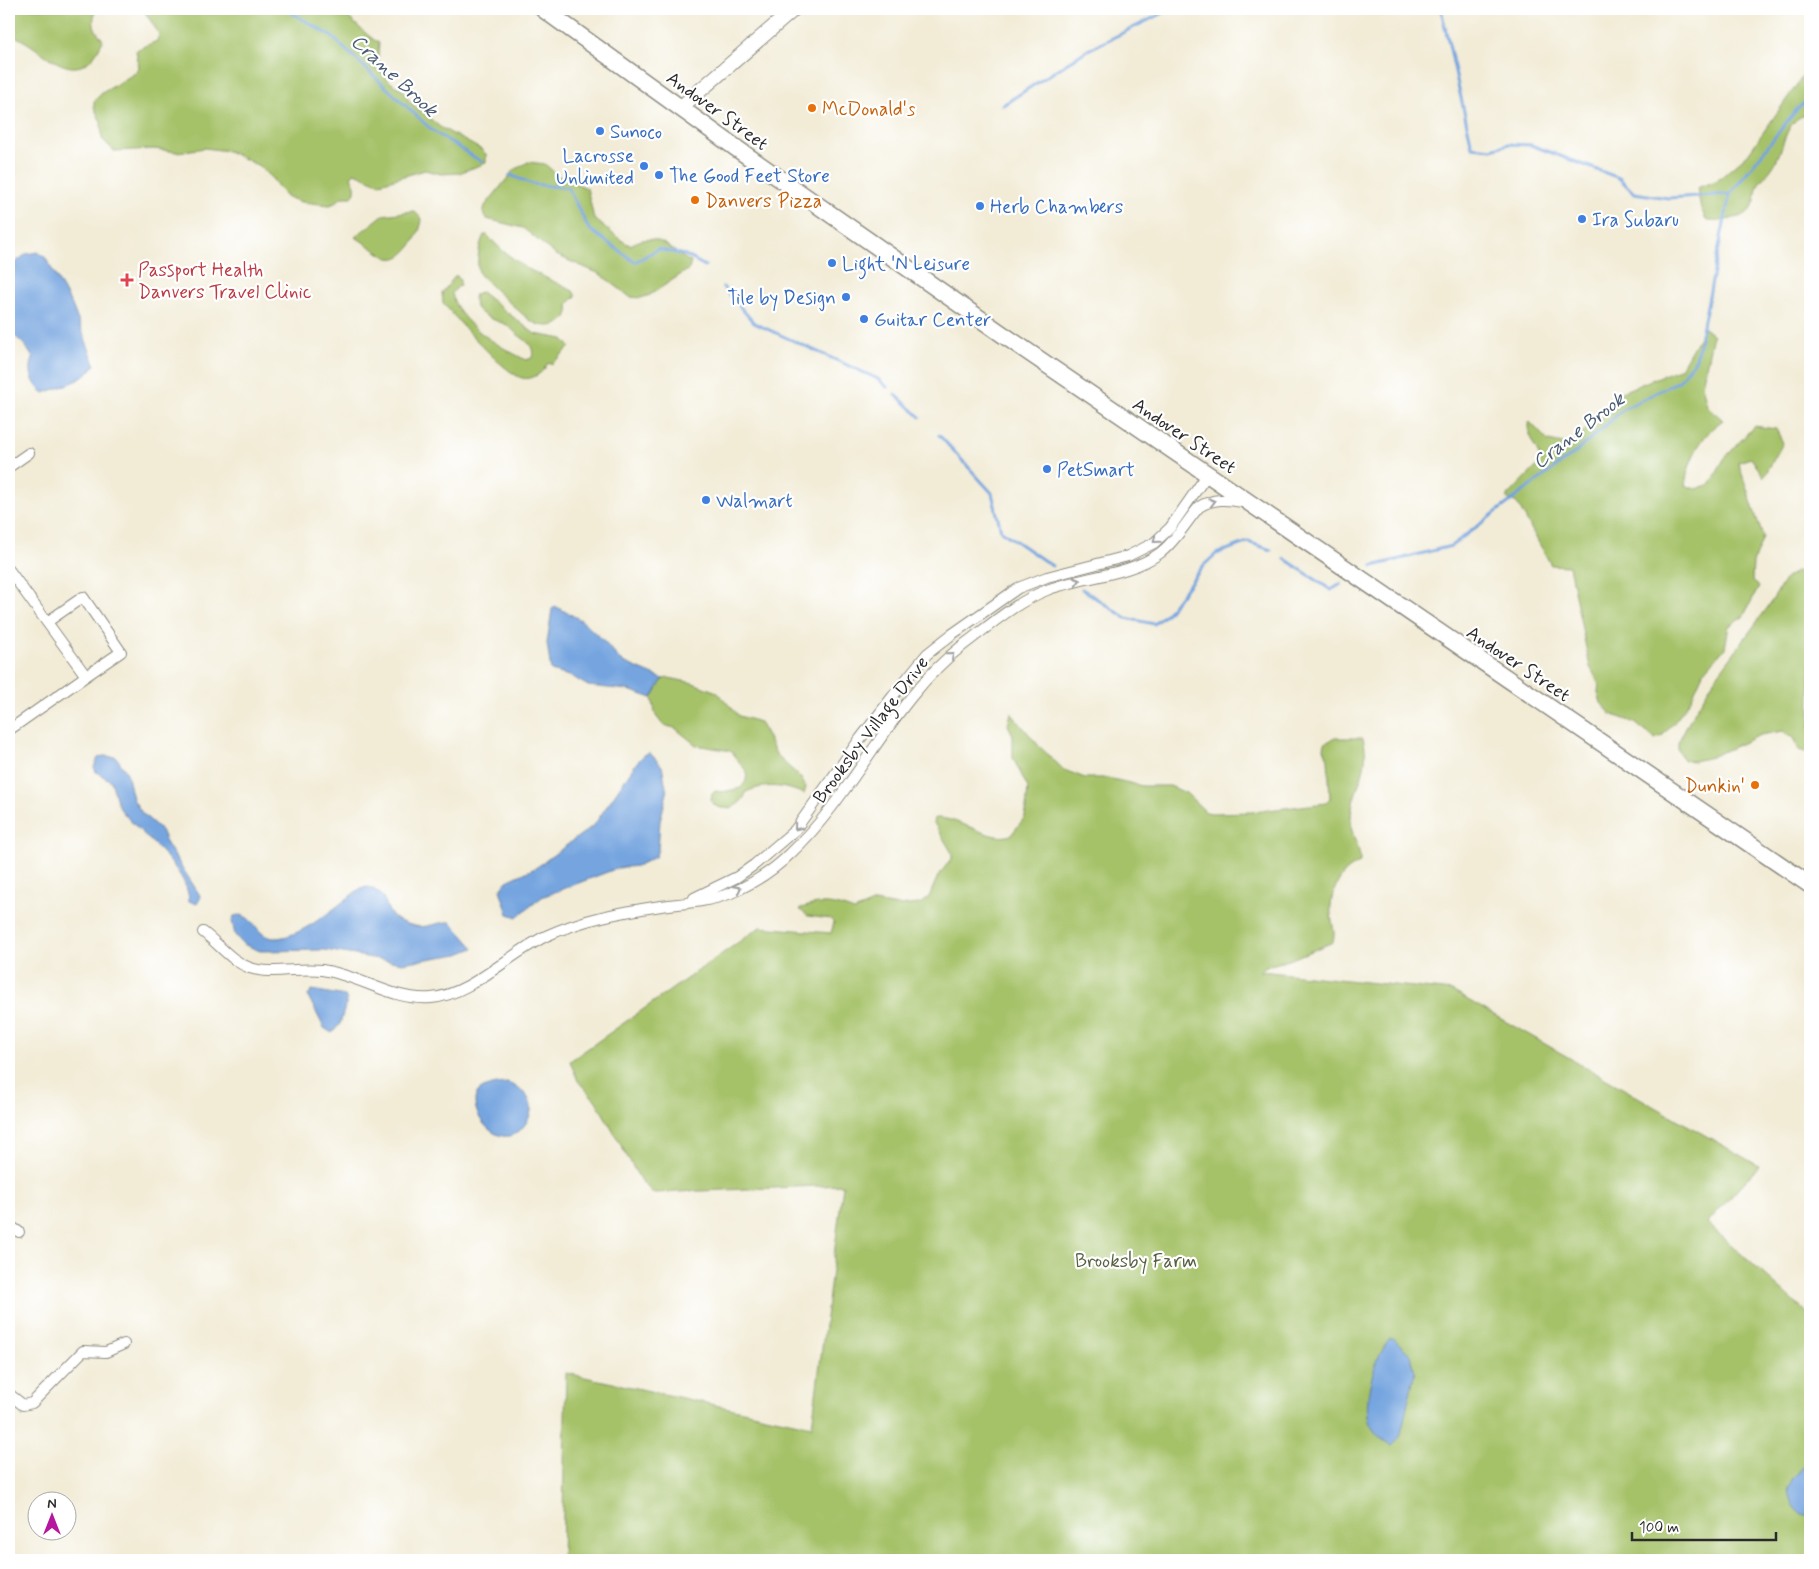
<svg xmlns="http://www.w3.org/2000/svg" width="1819" height="1569" viewBox="0 0 1819 1569" font-family="Mynerve,sans-serif">
  <rect width="100%" height="100%" fill="#fff"/>
  <filter id="ink" filterUnits="userSpaceOnUse"><feTurbulence type="fractalNoise" baseFrequency=".02" numOctaves="2"/><feDisplacementMap in="SourceGraphic" scale="10" xChannelSelector="R" yChannelSelector="G"/><feConvolveMatrix kernelMatrix="1 2 1 2 8 2 1 2 1" color-interpolation-filters="sRGB"/></filter>
  <filter id="wash" filterUnits="userSpaceOnUse"><feTurbulence type="fractalNoise" baseFrequency=".0096" numOctaves="4" result="noise"/><feDisplacementMap in="SourceGraphic" scale="20" xChannelSelector="R" yChannelSelector="G"/><feGaussianBlur stdDeviation="1.12" result="paint"/><feColorMatrix in="noise" values="0 0 0 0 0 0 0 0 0 0 0 0 0 0 0 0 0 1.4 0 .05"/><feComposite in="paint" operator="in"/></filter>
  <g filter="url(#wash)">
    <rect width="100%" height="100%" fill="#f2ecd7"/>
    <g fill="#a6c269" stroke="#68764a">
      <path d="M 12,9 L 90,9 L 95,13 C 91,25 96,31 103,40 C 77,100 41,43 9,34 L 9,11 Z"/>
      <path d="M 146,9 L 335,9 C 352,17 362,33 379,43 L 378,58 L 382,72 L 390,82 L 403,90 L 409,101 L 440,127 L 482,150 L 486,154 L 486,163 L 459,173 L 441,174 L 425,170 L 380,183 C 371,182 363,175 354,173 L 351,177 C 355,185 358,189 352,197 L 342,197 L 335,203 L 330,205 L 301,202 L 285,196 L 271,177 L 259,166 L 228,151 L 205,148 L 177,152 L 154,149 L 114,151 L 102,139 L 101,122 L 94,107 L 94,101 L 102,93 L 137,72 L 139,67 L 136,50 L 157,41 L 159,34 L 145,12 Z"/>
      <path d="M 1810,66 L 1810,114 C 1783,117 1785,151 1772,168 C 1768,175 1761,178 1758,186 C 1756,190 1756,196 1755,201 C 1750,215 1741,217 1729,219 C 1720,221 1714,223 1706,219 L 1701,209 L 1697,188 L 1718,180 L 1748,154 Z"/>
      <path d="M 528,162 L 545,164 L 558,176 L 587,188 L 594,219 C 606,227 618,240 630,245 C 659,229 668,250 691,262 L 689,269 L 650,295 L 641,298 L 630,297 L 600,274 L 556,255 L 523,228 L 487,219 L 483,213 L 485,206 L 514,170 Z"/>
      <path d="M 414,211 L 422,219 C 421,233 405,262 389,258 C 383,257 363,241 355,237 L 383,215 Z"/>
      <path d="M 484,235 L 487,235 L 503,251 L 526,268 L 573,291 L 576,296 L 568,304 C 572,326 546,331 531,321 C 524,316 481,278 479,273 C 476,263 479,244 484,235 Z"/>
      <path d="M 456,275 L 460,280 L 460,285 L 452,293 C 456,323 502,348 526,360 L 532,358 C 535,345 526,341 517,334 C 513,331 510,326 505,324 C 492,319 469,313 475,294 L 481,292 L 535,334 L 563,339 L 570,347 L 553,363 L 547,364 C 544,372 532,381 522,378 C 504,373 456,319 443,303 L 442,293 Z"/>
      <path d="M 1704,328 L 1713,335 L 1702,385 L 1707,406 L 1723,420 C 1701,435 1689,459 1685,485 L 1695,489 L 1711,484 L 1724,459 L 1754,426 L 1776,429 L 1783,443 L 1764,477 L 1751,458 L 1738,462 L 1763,537 L 1753,563 L 1752,579 L 1759,587 L 1743,617 L 1729,626 L 1725,648 L 1703,673 L 1692,697 L 1677,719 L 1662,736 L 1655,739 L 1635,723 L 1611,714 L 1601,703 L 1598,692 L 1599,683 L 1590,667 L 1569,566 L 1551,565 L 1517,503 L 1506,498 L 1542,461 L 1529,435 L 1529,421 L 1548,441 L 1568,445 L 1612,408 L 1619,393 L 1681,368 Z"/>
      <path d="M 1797,571 L 1810,576 L 1810,754 L 1799,750 L 1793,738 L 1783,731 L 1760,735 L 1711,757 L 1694,761 L 1684,760 L 1678,751 L 1678,743 L 1689,721 L 1716,677 L 1768,607 L 1786,578 Z"/>
      <path d="M 669,678 L 693,683 L 717,692 L 739,716 L 760,722 L 777,756 L 800,777 L 806,787 L 804,794 C 786,786 765,783 746,792 C 743,807 721,815 711,801 L 712,794 L 715,791 L 723,792 L 741,788 L 746,781 L 747,772 L 731,751 L 696,745 L 675,728 L 663,725 L 656,716 L 652,698 L 663,679 Z"/>
      <path d="M 1011,713 L 1039,746 L 1064,770 L 1085,778 L 1108,778 L 1142,786 L 1170,786 L 1186,793 L 1206,812 L 1212,813 L 1252,812 L 1326,803 L 1330,799 L 1328,759 L 1324,748 L 1325,743 L 1335,738 L 1363,738 C 1372,771 1352,787 1351,818 C 1349,835 1361,844 1360,863 C 1340,870 1329,894 1331,915 C 1332,925 1336,931 1333,942 L 1289,960 L 1270,965 L 1260,971 L 1452,991 L 1759,1166 L 1707,1223 L 1810,1316 L 1810,1560 L 562,1560 L 566,1373 L 812,1426 L 843,1185 L 653,1193 L 641,1181 L 596,1101 L 578,1081 L 570,1061 L 760,927 L 831,933 L 834,923 L 830,919 L 808,916 L 799,909 C 819,901 834,903 854,911 L 875,902 L 898,906 L 920,904 L 929,897 L 938,876 L 952,858 L 952,853 L 934,823 L 935,818 C 961,817 990,843 1011,835 L 1025,817 L 1028,788 L 1013,758 L 1013,735 L 1008,725 Z"/>
    </g>
    <g fill="#75a4df" stroke="#506885">
      <path d="M 38,252 L 45,257 L 72,305 L 95,364 C 85,382 62,386 44,393 C 32,384 28,372 33,358 L 25,345 L 9,331 L 10,267 L 26,254 Z"/>
      <path d="M 555,606 L 581,620 L 602,639 L 621,661 L 663,679 L 652,698 L 628,690 L 588,686 L 573,677 L 551,671 L 547,643 L 552,609 Z"/>
      <path d="M 650,753 L 662,766 L 667,793 L 660,821 L 658,850 L 655,857 L 637,866 L 618,868 L 542,897 L 517,917 L 508,914 L 500,890 L 507,881 L 537,867 L 594,825 L 637,762 L 644,755 Z"/>
      <path d="M 103,756 L 116,757 L 127,773 L 133,799 L 142,813 L 161,830 L 167,844 L 201,897 L 197,904 L 189,901 C 188,867 140,835 121,810 C 116,802 114,789 111,781 L 96,772 L 94,767 L 98,758 Z"/>
      <path d="M 369,887 C 390,897 382,904 393,917 C 397,921 410,925 415,926 C 426,929 439,921 451,922 L 474,948 L 459,954 L 402,963 L 325,950 L 260,951 L 243,944 L 235,935 L 232,921 L 234,916 C 253,910 256,938 274,938 C 301,939 340,903 361,888 Z"/>
      <path d="M 312,990 L 345,996 L 347,1000 L 340,1024 L 332,1033 L 324,1028 L 308,996 Z"/>
      <path d="M 507,1083 C 525,1089 539,1104 526,1123 C 502,1160 464,1110 478,1092 C 485,1085 497,1084 507,1083 Z"/>
      <path d="M 1390,1339 L 1394,1339 L 1411,1355 L 1415,1372 L 1400,1438 L 1392,1446 C 1382,1440 1373,1433 1369,1421 C 1363,1399 1375,1356 1390,1339 Z"/>
      <path d="M 1810,1460 L 1810,1515 C 1795,1516 1789,1501 1788,1488 L 1793,1478 Z"/>
    </g>
    <g fill="none" stroke-linecap="round" stroke-linejoin="round">
      <g stroke="#75a4df" stroke-width="3">
        <path d="M 290,9 L 292,13 L 331,36 L 433,131 L 482,162"/>
        <path d="M 1441,9 L 1472,147 L 1492,149 L 1508,144 L 1531,145 L 1619,178 L 1634,193 L 1668,198 L 1730,194"/>
        <path d="M 1802,9 L 1810,13"/>
        <path d="M 1003,105 L 1086,51 L 1171,9"/>
        <path d="M 510,175 L 533,184 L 568,188 L 589,229 L 635,262 L 658,249 L 685,255 L 705,266"/>
        <path d="M 723,287 L 754,323 L 878,379 L 887,387"/>
        <path d="M 895,394 L 920,417"/>
        <path d="M 939,435 L 992,493 L 1001,531 L 1052,566"/>
        <path d="M 1285,559 L 1331,590 L 1341,584"/>
        <path d="M 1373,566 L 1451,546 L 1576,452 L 1624,409 L 1679,381 L 1696,359 L 1730,194 L 1797,109 L 1810,99"/>
        <path d="M 1082,589 L 1126,618 L 1154,624 L 1167,613 L 1204,565 L 1216,554 L 1248,542 L 1271,550"/>
      </g>
    </g>
  </g>
  <g filter="url(#ink)">
    <g fill="none" stroke-linecap="round" stroke-linejoin="round">
      <defs>
        <g id="minor">
          <path d="M 9,467 L 29,453"/>
          <path d="M 9,570 L 86,676 L 9,730"/>
          <path d="M 47,622 L 83,597 L 121,652 L 86,676"/>
          <path d="M 694,898 L 737,877 L 754,865 L 795,830 L 860,739 L 900,687 L 927,654 L 951,635 L 1018,588 L 1047,577 L 1128,556 L 1154,543 L 1170,528 L 1207,475"/>
          <path d="M 203,932 C 219,944 231,961 250,968 C 272,975 299,967 322,970 C 360,975 392,1001 431,998 C 470,995 509,954 546,936 C 583,919 621,912 661,906 C 684,903 709,902 731,893 C 752,884 775,869 791,853 C 855,793 893,699 962,646 C 989,626 1016,602 1047,590 C 1081,577 1131,575 1160,553 C 1176,541 1186,522 1199,507 C 1213,498 1227,499 1243,502"/>
          <path d="M 9,1225 L 19,1232"/>
          <path d="M 9,1394 L 23,1405 L 32,1403 L 83,1351 L 106,1352 L 124,1344"/>
        </g>
        <path id="secondary" d="M 680,108 L 794,9"/>
        <path id="trunk" d="M 543,9 L 736,148 L 1002,334 L 1810,885"/>
      </defs>
      <use href="#minor" stroke="#8e8c81" stroke-width="12"/>
      <use href="#secondary" stroke="#8e8c81" stroke-width="16"/>
      <use href="#trunk" stroke="#8e8c81" stroke-width="19"/>
      <use href="#minor" stroke="#fff" stroke-width="10"/>
      <use href="#secondary" stroke="#fff" stroke-width="14"/>
      <use href="#trunk" stroke="#fff" stroke-width="16"/>
    </g>
    <defs><path id="oneway-chevron" d="M-2-3.5L2.5 0L-2 3.5" fill="none" stroke-width="1.6" stroke-linecap="round" stroke-linejoin="round" transform="scale(1.25)"/></defs>
    <g stroke="#a0a0a0">
      <use href="#oneway-chevron" transform="translate(1212 502) rotate(-15)"/>
      <use href="#oneway-chevron" transform="translate(1156 540) rotate(141)"/>
      <use href="#oneway-chevron" transform="translate(1077 581) rotate(-16)"/>
      <use href="#oneway-chevron" transform="translate(951 655) rotate(-41)"/>
      <use href="#oneway-chevron" transform="translate(797 827) rotate(129)"/>
      <use href="#oneway-chevron" transform="translate(738 889) rotate(-28)"/>
    </g>
  </g>
  <g fill="#e8710a" stroke="#fff" stroke-width="2">
    <circle cx="812" cy="108" r="5"/>
    <circle cx="695" cy="200" r="5"/>
    <circle cx="1755" cy="785" r="5"/>
  </g>
  <g fill="#3f7fe0" stroke="#fff" stroke-width="2">
    <circle cx="600" cy="131" r="5"/>
    <circle cx="644" cy="166" r="5"/>
    <circle cx="659" cy="175" r="5"/>
    <circle cx="980" cy="206" r="5"/>
    <circle cx="1582" cy="219" r="5"/>
    <circle cx="832" cy="263" r="5"/>
    <circle cx="846" cy="297" r="5"/>
    <circle cx="864" cy="319" r="5"/>
    <circle cx="1047" cy="469" r="5"/>
    <circle cx="706" cy="500" r="5"/>
  </g>
  <path fill="#e0444e" stroke="#fff" stroke-width="2" d="M124.5 272.5h5v5h5v5h-5v5h-5v-5h-5v-5h5z"/>
  <g text-anchor="middle" stroke-width="4.5" stroke-linejoin="round" paint-order="stroke">
    <g font-size="19" fill="#c56008" stroke="#fff" text-anchor="start">
      <text x="822" y="115">McDonald's</text>
      <text x="705" y="207">Danvers Pizza</text>
      <text x="1745" y="792" text-anchor="end">Dunkin'</text>
    </g>
    <g font-size="19" fill="#2b2b2b" stroke="#fff">
      <text transform="translate(718 110) rotate(36)" y="7">Andover Street</text>
      <text transform="translate(1185 435) rotate(34)" y="7">Andover Street</text>
      <text transform="translate(1519 663) rotate(34)" y="7">Andover Street</text>
      <text transform="translate(870 729) rotate(-53)" y="7">Brooksby Village Drive</text>
    </g>
    <g font-size="19" fill="#366cbe" stroke="#fff" text-anchor="start">
      <text x="610" y="138">Sunoco</text>
      <text x="634" y="162" text-anchor="end">Lacrosse<tspan x="634" dy="22">Unlimited</tspan></text>
      <text x="669" y="182">The Good Feet Store</text>
      <text x="990" y="213">Herb Chambers</text>
      <text x="1592" y="226">Ira Subaru</text>
      <text x="842" y="270">Light 'N Leisure</text>
      <text x="836" y="304" text-anchor="end">Tile by Design</text>
      <text x="874" y="326">Guitar Center</text>
      <text x="1057" y="476">PetSmart</text>
      <text x="716" y="507">Walmart</text>
    </g>
    <g font-size="19" fill="#be3a42" stroke="#fff" text-anchor="start">
      <text x="138" y="276">Passport Health<tspan x="138" dy="22">Danvers Travel Clinic</tspan></text>
    </g>
    <g font-size="19" fill="#566041" stroke="#fff">
      <text x="1136" y="1267">Brooksby Farm</text>
    </g>
    <g font-size="20" font-style="italic" fill="#495b73" stroke="#fff">
      <text transform="translate(395 75) rotate(43)" y="7">Crane Brook</text>
      <text transform="translate(1578 430) rotate(-38)" y="7">Crane Brook</text>
    </g>
  </g>
  <rect width="1819" height="1569" fill="none" stroke="#fff" stroke-width="30"/>
  <g transform="translate(52 1516)"><circle r="24" fill="#ffffff" stroke="#aaaaaa"/>
  <path d="M0-4L9 19L0 12L-9 19Z" fill="#b5179e"/>
  <text y="-8" font-size="14" font-weight="bold" text-anchor="middle" fill="#2b2b2b">N</text>
  </g>
  <path d="M1632 1532v8h144v-8" fill="none" stroke="#2b2b2b" stroke-width="2.5"/>
  <text x="1639" y="1532" font-size="15" fill="#2b2b2b" stroke="#ffffff" stroke-width="4" paint-order="stroke">100 m</text>
</svg>
